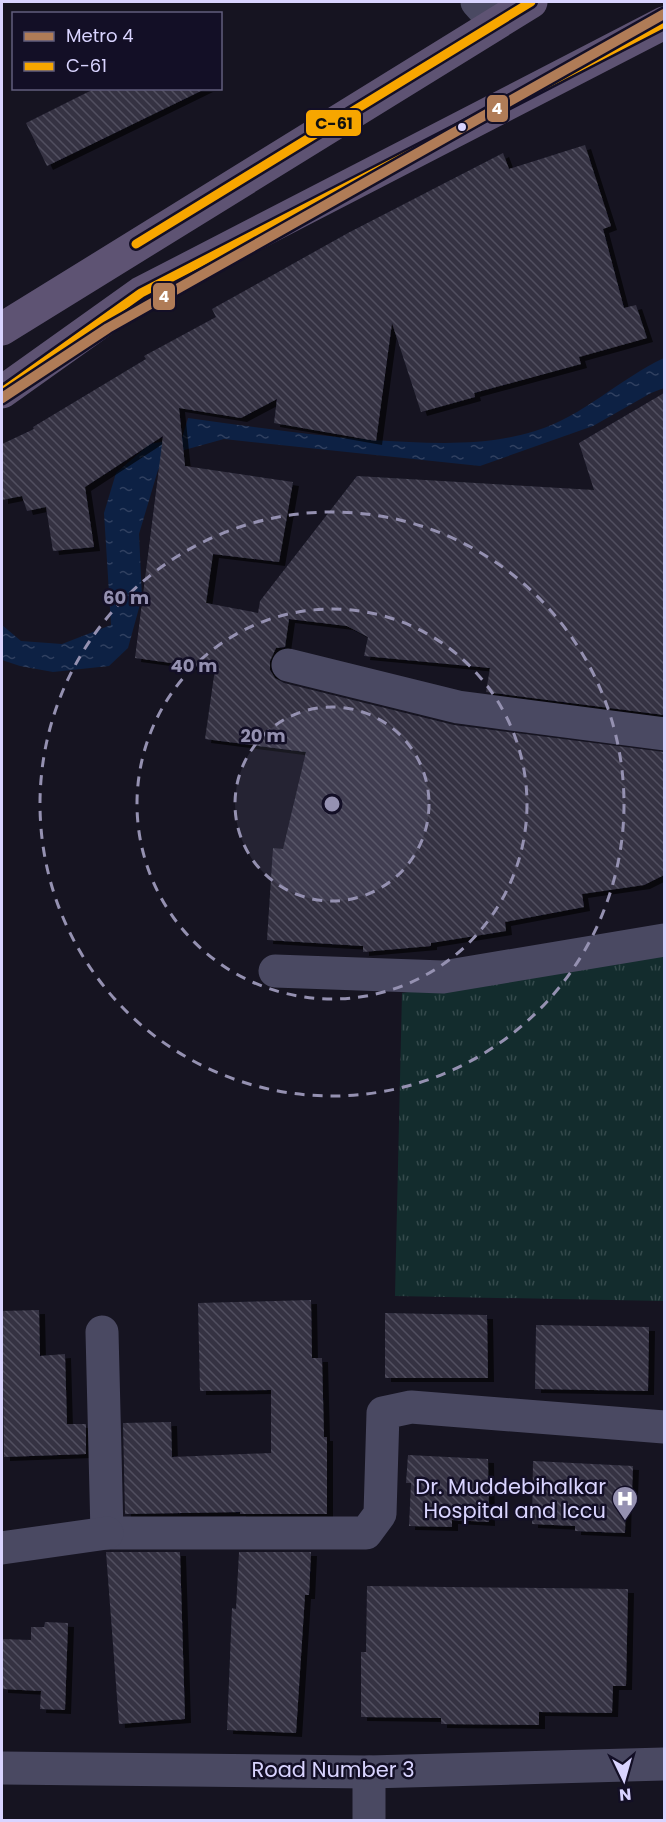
<svg xmlns="http://www.w3.org/2000/svg" width="666" height="1822" viewBox="0 0 666 1822" font-family="Poppins,sans-serif">
  <defs>
    <pattern id="grass-tufts" width="24" height="20" patternUnits="userSpaceOnUse" patternTransform="scale(1.5)"><rect width="24" height="20" fill="#132c2d"/><path d="M3 7l-1-3M5 7V3M7 7l1-3M15 17l-1-3M17 17v-4M19 17l1-3" fill="none" stroke="#354a4c"/></pattern>
    <pattern id="water-ripples" width="26" height="14" patternUnits="userSpaceOnUse" patternTransform="scale(1.5)"><rect width="26" height="14" fill="#0d2144"/><path d="M2 4q2-2 4 0t4 0M15 11q2-2 4 0t4 0" fill="none" stroke="#304060"/></pattern>
    <pattern id="building-back-hatch" width="6" height="6" patternUnits="userSpaceOnUse" patternTransform="scale(1.5)"><rect width="6" height="6" fill="#343243"/><path d="M-1 5l2 2M0 0l6 6M5-1l2 2" fill="none" stroke="#514f5f"/></pattern>
    <filter id="shadow"><feDropShadow dx="6" dy="4" stdDeviation="0" flood-color="#0009"/></filter>
  </defs>
  <rect width="100%" height="100%" fill="#161421"/>
  <path fill="url(#grass-tufts)" d="M 664,951 L 664,1301 L 395,1296 L 402,993 Z"/>
  <path fill="url(#water-ripples)" d="M 664,358 L 664,388 L 651,393 L 593,426 L 480,466 L 224,439 L 177,452 L 158,470 L 139,534 L 142,597 L 128,648 L 109,666 L 53,672 L 20,666 L 2,660 L 2,625 L 21,641 L 62,644 L 111,625 L 104,513 L 116,473 L 150,444 L 182,438 L 188,418 C 261,428 334,439 409,442 C 451,444 494,444 535,431 C 584,416 619,379 664,358 Z"/>
  <g fill="url(#building-back-hatch)" filter="url(#shadow)">
    <path d="M 96,88 L 207,88 L 47,166 L 26,123 Z"/>
    <path d="M 585,145 L 611,226 L 603,229 L 624,308 L 636,305 L 647,338 L 579,357 L 581,364 L 474,393 L 475,397 L 421,412 L 392,323 L 376,441 L 274,423 L 277,399 L 241,418 L 179,408 L 185,466 L 293,482 L 279,562 L 213,554 L 206,603 L 258,613 L 260,601 L 357,476 L 594,490 L 579,443 L 664,393 L 664,715 L 486,692 L 490,668 L 364,656 L 368,637 L 347,626 L 289,619 L 285,647 L 276,648 L 270,661 L 270,670 L 275,678 L 284,683 L 454,725 L 664,752 L 664,875 L 644,885 L 582,894 L 584,907 L 505,922 L 506,931 L 431,943 L 431,946 L 363,952 L 363,946 L 267,940 L 273,848 L 283,849 L 306,752 L 205,739 L 215,669 L 135,658 L 163,436 L 85,487 L 94,547 L 53,551 L 46,507 L 27,511 L 22,496 L 2,500 L 2,444 L 34,429 L 33,427 L 146,359 L 144,356 L 216,317 L 212,309 L 348,233 L 503,153 L 509,169 Z"/>
    <path d="M 311,1300 L 312,1358 L 322,1358 L 324,1437 L 327,1437 L 327,1514 L 240,1514 L 240,1512 L 125,1514 L 123,1423 L 171,1422 L 172,1457 L 271,1453 L 271,1390 L 200,1391 L 198,1303 Z"/>
    <path d="M 39,1310 L 40,1356 L 65,1354 L 67,1424 L 86,1424 L 86,1454 L 4,1457 L 2,1311 Z"/>
    <path d="M 385,1313 L 487,1315 L 488,1378 L 385,1378 Z"/>
    <path d="M 536,1325 L 649,1327 L 648,1391 L 535,1389 Z"/>
    <path d="M 408,1455 L 488,1459 L 489,1522 L 452,1520 L 452,1527 L 409,1526 L 411,1483 L 406,1483 Z"/>
    <path d="M 533,1461 L 633,1466 L 632,1492 L 626,1491 L 625,1533 L 575,1531 L 575,1526 L 532,1524 Z"/>
    <path d="M 106,1552 L 180,1552 L 185,1719 L 119,1724 Z"/>
    <path d="M 239,1552 L 311,1552 L 309,1595 L 305,1595 L 296,1733 L 227,1730 L 232,1608 L 236,1609 Z"/>
    <path d="M 367,1586 L 628,1589 L 626,1686 L 613,1686 L 612,1713 L 539,1712 L 539,1725 L 441,1724 L 441,1718 L 361,1717 L 361,1652 L 366,1652 Z"/>
    <path d="M 45,1622 L 68,1623 L 65,1710 L 40,1709 L 41,1691 L 2,1689 L 2,1639 L 31,1640 L 31,1627 L 44,1627 Z"/>
  </g>
  <g fill="none" stroke-linecap="round" stroke-linejoin="round">
    <g stroke="#4a4962" stroke-width="33">
      <path d="M 477,2 L 495,22"/>
      <path d="M 288,665 L 458,707 L 664,734"/>
      <path d="M 275,971 L 443,977 L 664,940"/>
      <path d="M 102,1332 L 107,1533 L 366,1533 L 380,1514 L 383,1413 L 411,1407 L 664,1427"/>
      <path d="M 2,1548 L 107,1533"/>
      <path d="M 2,1768 L 369,1772 L 664,1764"/>
      <path d="M 369,1772 L 369,1820"/>
    </g>
    <g stroke="#5e5373" stroke-width="33">
      <path d="M 2,329 L 531,2"/>
      <path d="M 2,392 L 141,293 L 664,23"/>
    </g>
    <defs>
      <g id="bus-1">
        <path d="M 136,244 L 531,2"/>
        <path d="M 2,392 L 141,293 L 664,23"/>
      </g>
    </defs>
    <use href="#bus-1" stroke="#130f26" stroke-width="14"/>
    <use href="#bus-1" stroke="#f7a600" stroke-width="9"/>
    <defs>
      <path id="metro-1" d="M 2,398 L 108,328 L 664,14"/>
    </defs>
    <use href="#metro-1" stroke="#130f26" stroke-width="15"/>
    <use href="#metro-1" stroke="#b07c57" stroke-width="10"/>
  </g>
  <circle cx="332" cy="804" r="97" fill="#9591b1" fill-opacity=".12"/>
  <g fill="none" stroke="#9591b1" stroke-width="3" stroke-dasharray="10 8">
    <circle cx="332" cy="804" r="97"/>
    <circle cx="332" cy="804" r="195"/>
    <circle cx="332" cy="804" r="292"/>
  </g>
  <defs>
    <symbol id="hospital-pin" viewBox="-11 -11 22 30"><path d="M0 17L-7.5 6A9.5 9.5 0 1 1 7.5 6Z" fill="#9591b1" stroke="#130f26"/><path d="M-5-5h3v3.5h4V-5h3V5h-3V1.5h-4V5h-3Z" fill="#fff"/></symbol>
  </defs>
  <g fill-rule="evenodd">
    <use href="#hospital-pin" x="610" y="1484" width="30" height="40"/>
  </g>
  <circle fill="#d9d4ff" stroke="#130f26" stroke-width="2" cx="462" cy="127" r="5"/>
  <g text-anchor="middle" stroke-width="5" stroke-linejoin="round" paint-order="stroke">
    <g font-size="21" fill="#d9d4ff" stroke="#130f26" text-anchor="end">
      <text x="606" y="1494">Dr. Muddebihalkar<tspan x="606" dy="24">Hospital and Iccu</tspan></text>
    </g>
    <g font-size="21" fill="#d9d4ff" stroke="#130f26">
      <text x="333" y="1777">Road Number 3</text>
    </g>
  </g>
  <circle cx="332" cy="804" r="9" fill="#9591b1" stroke="#130f26" stroke-width="3"/>
  <g font-size="18" text-anchor="middle" font-weight="bold" fill="#9591b1" stroke="#130f26" stroke-width="5" stroke-linejoin="round" paint-order="stroke">
    <text x="126" y="604">60 m</text>
    <text x="194" y="672">40 m</text>
    <text x="263" y="742">20 m</text>
  </g>
  <g stroke="#130f26" stroke-width="2">
    <rect x="486" y="94" width="23" height="29" rx="6" fill="#b07c57"/>
    <rect x="305" y="109" width="57" height="28" rx="6" fill="#f7a600"/>
    <rect x="152" y="282" width="24" height="29" rx="6" fill="#b07c57"/>
  </g>
  <g font-size="16" text-anchor="middle" font-weight="bold" fill="#fff">
    <text x="497" y="114">4</text>
    <text x="164" y="302">4</text>
  </g>
  <g font-size="16" text-anchor="middle" font-weight="bold" fill="#111">
    <text x="334" y="129">C-61</text>
  </g>
  <rect width="666" height="1822" fill="none" stroke="#d9d4ff" stroke-width="6"/>
  <rect x="12" y="12" width="210" height="78" fill="#130f26" stroke="#625e7d" stroke-width="1.5"/>
  <rect x="24" y="32" width="30" height="9" fill="#b07c57" stroke="#625e7d" stroke-width="1.5"/>
  <text x="66" y="42" font-size="18" fill="#d9d4ff">Metro 4</text>
  <rect x="24" y="62" width="30" height="9" fill="#f7a600" stroke="#625e7d" stroke-width="1.5"/>
  <text x="66" y="72" font-size="18" fill="#d9d4ff">C-61</text>
  <g transform="translate(624 1780) rotate(175)" stroke="#130f26" stroke-width="4.5" paint-order="stroke">
  <path d="M0-4.5L10 22L0 15L-10 22Z" fill="#d9d4ff"/>
  <text y="-9" font-size="16" font-weight="bold" text-anchor="middle" fill="#d9d4ff">N</text>
  </g>
</svg>
